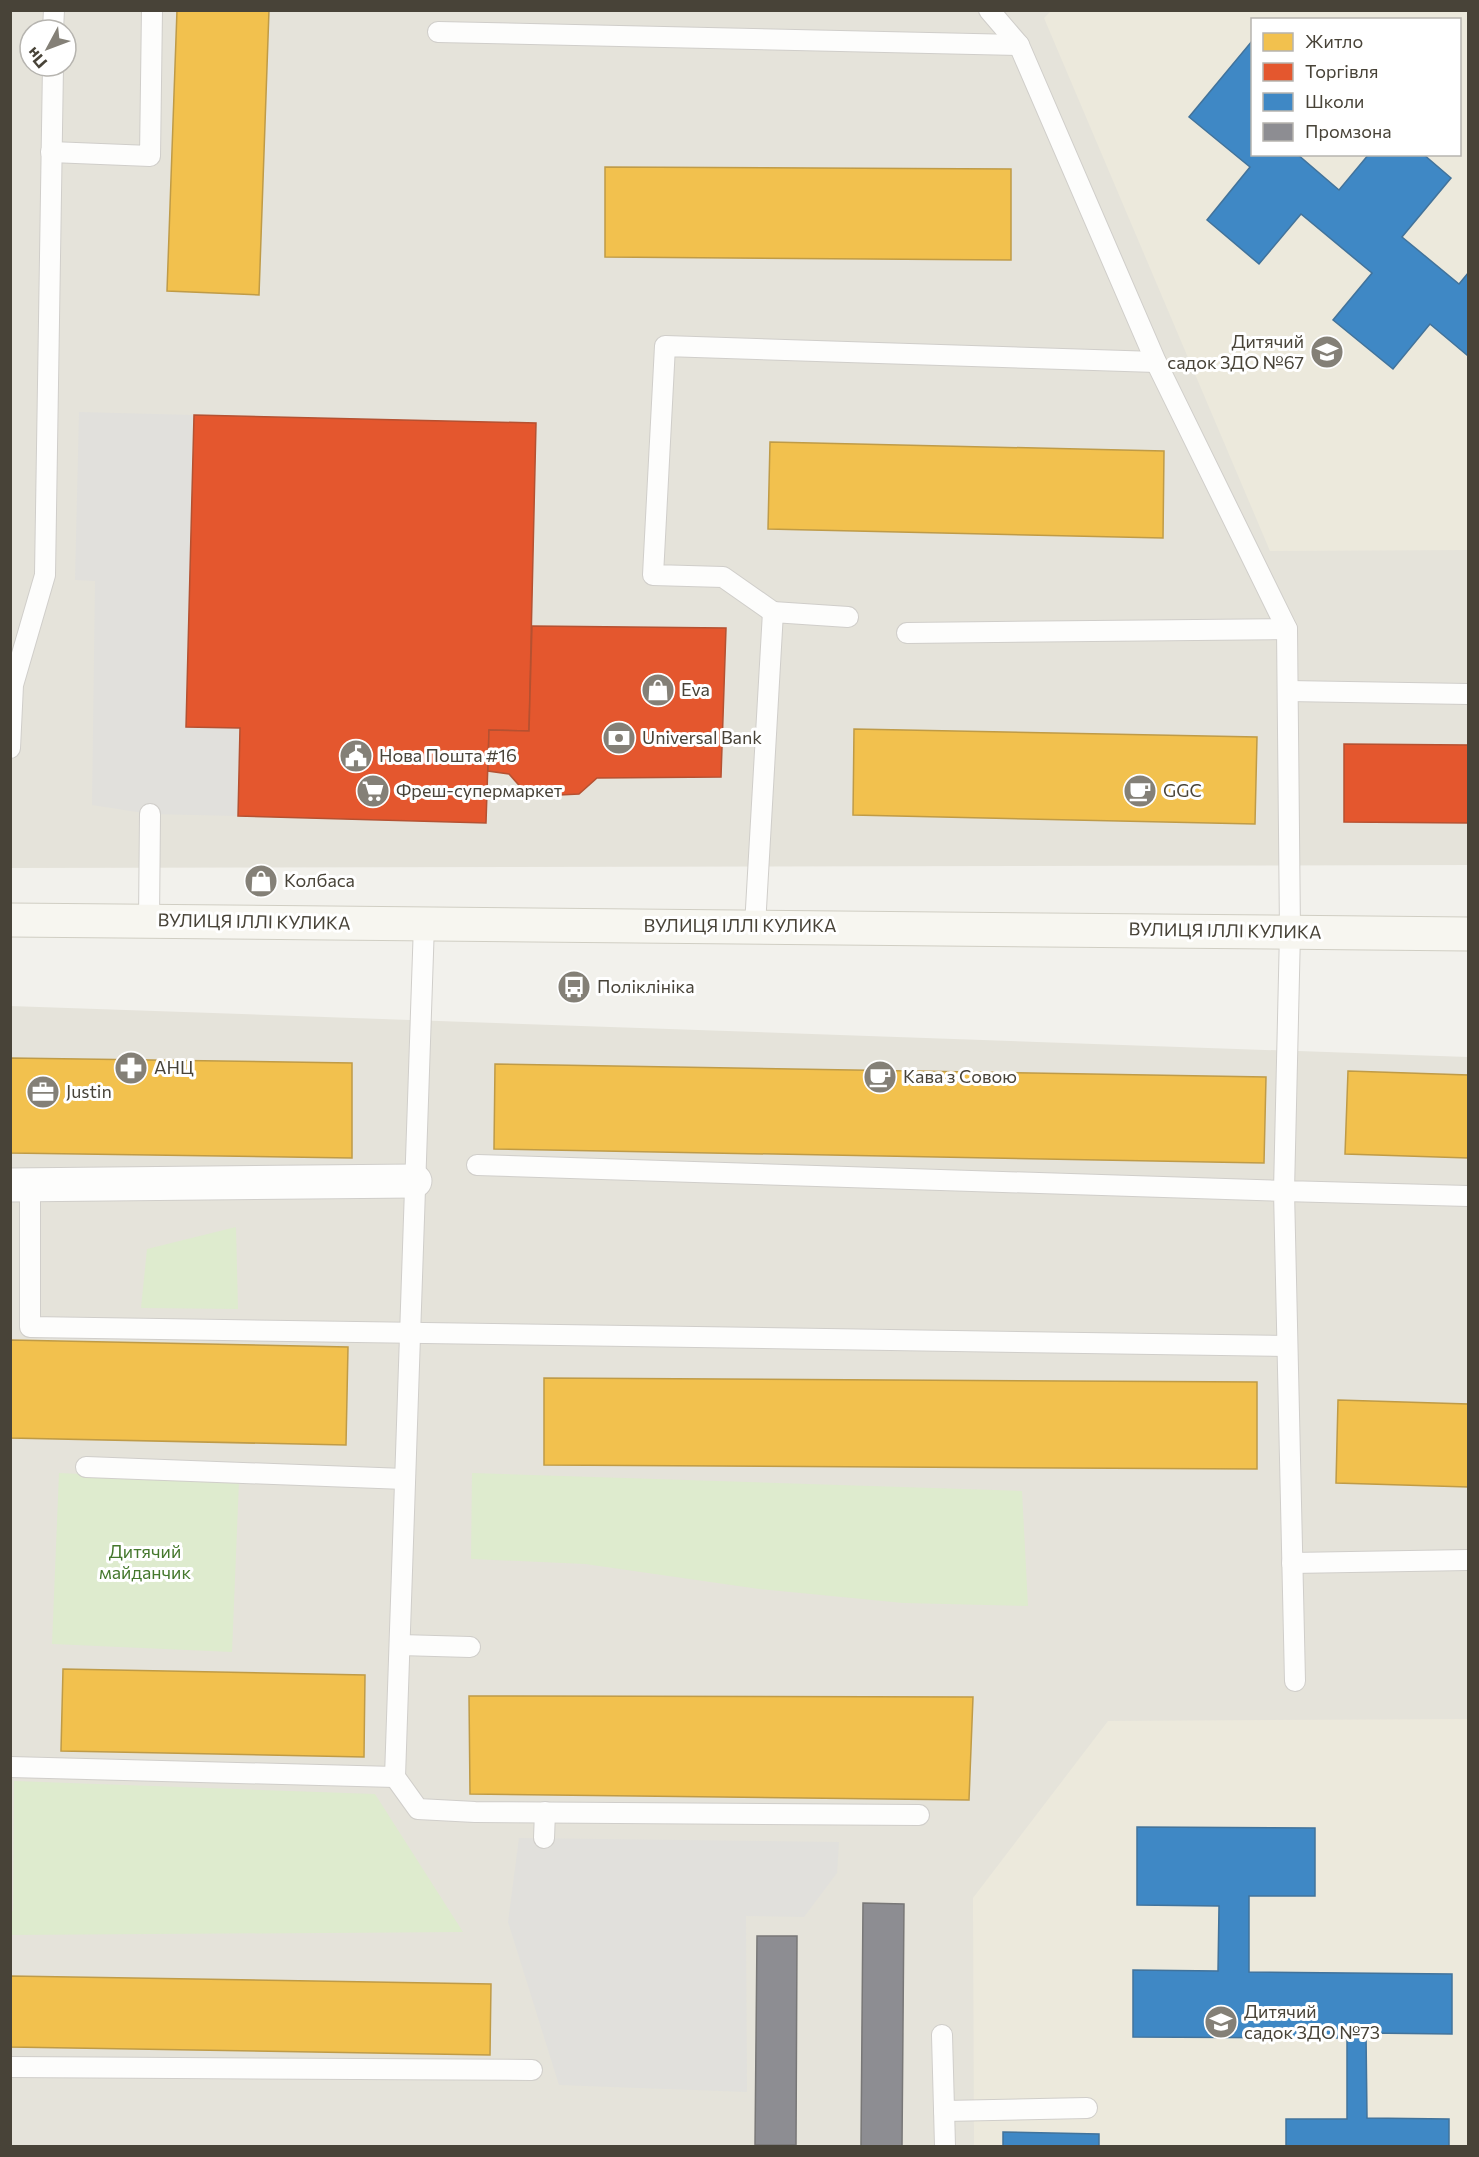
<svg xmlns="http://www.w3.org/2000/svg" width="1479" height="2157" viewBox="0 0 1479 2157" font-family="Commissioner,sans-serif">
  <rect width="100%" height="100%" fill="#f2f1ec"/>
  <g fill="#e5e3da" fill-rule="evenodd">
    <path d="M 10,11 L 1468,11 L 1468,865 L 11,868 ZM 1252,20 L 1460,20 L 1460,154 L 1252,154 ZM 30,30 L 66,30 L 66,66 L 30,66 Z"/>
    <path d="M 10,1006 L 1468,1057 L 1468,2146 L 11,2146 Z"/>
  </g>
  <g fill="#ece9dc" fill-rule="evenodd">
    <path d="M 1052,10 L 1468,11 L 1468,550 L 1270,551 L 1044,18 ZM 1252,20 L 1460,20 L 1460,154 L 1252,154 Z"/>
    <path d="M 1468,1719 L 1468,2146 L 974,2146 L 973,1898 L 1108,1721 Z"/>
  </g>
  <g fill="#deebce">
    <path d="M 236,1227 L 238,1309 L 141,1308 L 147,1249 Z"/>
    <path d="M 59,1473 L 239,1481 L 232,1652 L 52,1644 Z"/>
    <path d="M 472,1473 L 1022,1491 L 1028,1606 L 903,1603 L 759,1589 L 585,1564 L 471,1559 Z"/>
    <path d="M 14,1781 L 375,1794 L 463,1932 L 11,1935 L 11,1912 L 13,1911 Z"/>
  </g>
  <g fill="#e1e0dc">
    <path d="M 79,412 L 194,415 L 186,727 L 240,728 L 238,816 L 150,814 L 92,805 L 95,581 L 75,580 Z"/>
    <path d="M 519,1838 L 839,1842 L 837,1873 L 804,1917 L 746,1916 L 747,2092 L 559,2085 L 508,1922 Z"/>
  </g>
  <g fill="#f2c14e" stroke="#bf9b47" stroke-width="1.5">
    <path d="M 177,10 L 269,10 L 259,295 L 167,291 Z"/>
    <path d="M 605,167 L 1011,169 L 1011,260 L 605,257 Z"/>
    <path d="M 770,442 L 1164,451 L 1163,538 L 768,529 Z"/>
    <path d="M 854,729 L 1257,737 L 1255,824 L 853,815 Z"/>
    <path d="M 10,1058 L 352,1063 L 352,1158 L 10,1153 Z"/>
    <path d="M 495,1064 L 1266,1077 L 1264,1163 L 494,1149 Z"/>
    <path d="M 1348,1071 L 1468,1075 L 1468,1158 L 1345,1154 Z"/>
    <path d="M 10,1340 L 348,1347 L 346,1445 L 10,1438 Z"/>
    <path d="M 544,1378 L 1257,1382 L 1257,1469 L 544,1465 Z"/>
    <path d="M 1338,1400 L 1468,1404 L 1468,1487 L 1336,1483 Z"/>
    <path d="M 63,1669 L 365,1675 L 364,1757 L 61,1751 Z"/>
    <path d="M 469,1696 L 973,1697 L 969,1800 L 470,1794 Z"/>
    <path d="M 10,1976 L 491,1984 L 490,2055 L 10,2047 Z"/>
  </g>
  <g fill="#e4572e" stroke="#b55131" stroke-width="1.5">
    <path d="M 194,415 L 536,423 L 529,731 L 489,730 L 486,823 L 238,816 L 240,728 L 186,727 Z"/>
    <path d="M 532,626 L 726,628 L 721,777 L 597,778 L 579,794 L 539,796 L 525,792 L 509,774 L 488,771 L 489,730 L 529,731 Z"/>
    <path d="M 1344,744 L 1468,745 L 1468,823 L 1344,822 Z"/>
  </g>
  <g fill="#3f88c5" stroke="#42739b" stroke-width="1.5">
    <path d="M 1252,41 L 1252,154 L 1297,154 L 1339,190 L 1369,154 L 1423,154 L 1451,178 L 1402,237 L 1459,284 L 1468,273 L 1468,356 L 1430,324 L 1393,369 L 1333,320 L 1372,273 L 1301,214 L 1259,264 L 1207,220 L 1250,167 L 1189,117 Z"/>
    <path d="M 1137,1827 L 1315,1828 L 1315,1896 L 1249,1896 L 1249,1972 L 1452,1974 L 1452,2034 L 1366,2033 L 1367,2118 L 1449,2119 L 1449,2146 L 1286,2146 L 1286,2119 L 1347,2119 L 1347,2038 L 1133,2037 L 1133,1970 L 1218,1971 L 1219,1906 L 1137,1905 Z"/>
    <path d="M 1003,2132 L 1099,2134 L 1099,2146 L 1003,2146 Z"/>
  </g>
  <g fill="#8d8d92" stroke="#787777" stroke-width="1.5">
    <path d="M 863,1903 L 904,1904 L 902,2146 L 861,2146 Z"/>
    <path d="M 757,1936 L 797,1936 L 796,2145 L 755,2145 Z"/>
  </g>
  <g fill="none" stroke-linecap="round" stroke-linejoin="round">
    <defs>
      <g id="lane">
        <path d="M 989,10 L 1019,45 L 1156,362 L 1287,629 L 1290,932 L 1284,1191 L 1468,1196"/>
        <path d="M 53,30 L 54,10"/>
        <path d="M 438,32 L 1019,45"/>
        <path d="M 51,152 L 150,156 L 152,10"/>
        <path d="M 773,612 L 723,577 L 653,575 L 665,346 L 1156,362"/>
        <path d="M 907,633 L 1287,629"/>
        <path d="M 1288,691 L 1468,694"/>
        <path d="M 10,748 L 13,685 L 45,575 L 53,66"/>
        <path d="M 149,921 L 150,814"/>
        <path d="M 424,924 L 395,1777 L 418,1809 L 475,1812 L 919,1815"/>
        <path d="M 755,926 L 773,612 L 848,617"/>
        <path d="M 477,1165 L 1284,1191 L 1295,1681"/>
        <path d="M 30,1185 L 30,1327 L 1287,1346"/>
        <path d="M 86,1467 L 405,1479"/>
        <path d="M 1292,1563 L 1468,1560"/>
        <path d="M 400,1645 L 470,1647"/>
        <path d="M 10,1767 L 395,1777"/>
        <path d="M 544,1838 L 545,1812"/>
        <path d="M 942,2035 L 945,2146"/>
        <path d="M 10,2067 L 532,2070"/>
        <path d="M 944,2111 L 1087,2108"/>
      </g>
      <path id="street" d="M 10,1185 L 415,1181"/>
      <path id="secondary" d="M 10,920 L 1468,934"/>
    </defs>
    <use href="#lane" stroke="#d0ceca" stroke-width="22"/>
    <use href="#street" stroke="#d0ceca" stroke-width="35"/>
    <use href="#secondary" stroke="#d0cec3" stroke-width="35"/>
    <use href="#lane" stroke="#fdfdfc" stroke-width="20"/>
    <use href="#street" stroke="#fdfdfc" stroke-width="33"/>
    <use href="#secondary" stroke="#f7f6f0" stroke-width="33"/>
  </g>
  <defs>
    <symbol id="school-disc" viewBox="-11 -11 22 22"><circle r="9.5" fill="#848077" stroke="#fff"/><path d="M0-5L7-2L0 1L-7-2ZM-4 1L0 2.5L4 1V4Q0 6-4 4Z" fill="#fff"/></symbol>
    <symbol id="shop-disc" viewBox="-11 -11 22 22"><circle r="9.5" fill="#848077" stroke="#fff"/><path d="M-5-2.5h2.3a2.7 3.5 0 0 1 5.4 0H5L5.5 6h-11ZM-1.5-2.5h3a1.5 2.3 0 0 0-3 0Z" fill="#fff"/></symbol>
    <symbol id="bank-disc" viewBox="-11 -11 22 22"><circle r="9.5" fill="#848077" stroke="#fff"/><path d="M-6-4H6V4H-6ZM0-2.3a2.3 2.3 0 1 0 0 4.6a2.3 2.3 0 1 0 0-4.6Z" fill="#fff"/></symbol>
    <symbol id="civic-disc" viewBox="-11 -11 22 22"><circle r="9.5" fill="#848077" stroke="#fff"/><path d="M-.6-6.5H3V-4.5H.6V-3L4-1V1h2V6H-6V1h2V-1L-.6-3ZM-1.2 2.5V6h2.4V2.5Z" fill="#fff"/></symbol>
    <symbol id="supermarket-disc" viewBox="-11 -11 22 22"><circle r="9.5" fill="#848077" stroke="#fff"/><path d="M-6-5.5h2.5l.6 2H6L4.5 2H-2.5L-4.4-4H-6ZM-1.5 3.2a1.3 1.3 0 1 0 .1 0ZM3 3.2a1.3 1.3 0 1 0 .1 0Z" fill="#fff"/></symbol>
    <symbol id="cafe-disc" viewBox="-11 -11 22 22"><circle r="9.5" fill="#848077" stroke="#fff"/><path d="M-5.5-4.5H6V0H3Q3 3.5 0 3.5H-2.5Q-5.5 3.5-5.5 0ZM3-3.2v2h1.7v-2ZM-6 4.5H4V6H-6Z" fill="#fff"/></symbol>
    <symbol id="bus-disc" viewBox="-11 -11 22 22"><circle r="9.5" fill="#848077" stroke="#fff"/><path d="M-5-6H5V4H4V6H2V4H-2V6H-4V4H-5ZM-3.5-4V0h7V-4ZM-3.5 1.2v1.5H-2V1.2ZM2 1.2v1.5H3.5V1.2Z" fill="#fff"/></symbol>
    <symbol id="pharmacy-disc" viewBox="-11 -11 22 22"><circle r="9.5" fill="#848077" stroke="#fff"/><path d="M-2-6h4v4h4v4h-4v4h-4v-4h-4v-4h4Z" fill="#fff"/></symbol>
    <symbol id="office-disc" viewBox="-11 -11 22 22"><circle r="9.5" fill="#848077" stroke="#fff"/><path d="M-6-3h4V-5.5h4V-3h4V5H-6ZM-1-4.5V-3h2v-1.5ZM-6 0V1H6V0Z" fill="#fff"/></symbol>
  </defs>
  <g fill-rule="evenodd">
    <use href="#school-disc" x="1308" y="333" width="38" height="38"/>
    <use href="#shop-disc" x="639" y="671" width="38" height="38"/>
    <use href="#bank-disc" x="600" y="719" width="38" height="38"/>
    <use href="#civic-disc" x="337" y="737" width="38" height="38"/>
    <use href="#supermarket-disc" x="354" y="772" width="38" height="38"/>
    <use href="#cafe-disc" x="1121" y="772" width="38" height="38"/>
    <use href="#shop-disc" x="242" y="862" width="38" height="38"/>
    <use href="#bus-disc" x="555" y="968" width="38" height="38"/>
    <use href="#pharmacy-disc" x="112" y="1049" width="38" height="38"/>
    <use href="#cafe-disc" x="861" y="1058" width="38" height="38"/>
    <use href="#office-disc" x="24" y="1073" width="38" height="38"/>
    <use href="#school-disc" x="1202" y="2003" width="38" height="38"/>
  </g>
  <g text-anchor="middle" stroke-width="6" stroke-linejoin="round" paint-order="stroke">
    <g font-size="18" fill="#484338" stroke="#fff" text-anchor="start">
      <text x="1304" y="348" text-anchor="end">Дитячий<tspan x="1304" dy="21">садок ЗДО №67</tspan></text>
      <text x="681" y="696">Eva</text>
      <text x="642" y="744">Universal Bank</text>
      <text x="379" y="762">Нова Пошта #16</text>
      <text x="396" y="797">Фреш-супермаркет</text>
      <text x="1163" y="797">GGC</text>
      <text x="284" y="887">Колбаса</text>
      <text x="597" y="993">Поліклініка</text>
      <text x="154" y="1074">АНЦ</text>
      <text x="903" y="1083">Кава з Совою</text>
      <text x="66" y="1098">Justin</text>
      <text x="1244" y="2018">Дитячий<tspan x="1244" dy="21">садок ЗДО №73</tspan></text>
    </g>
    <g font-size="18" fill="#484338" stroke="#fff">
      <text transform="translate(254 922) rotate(1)" y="6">ВУЛИЦЯ ІЛЛІ КУЛИКА</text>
      <text x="740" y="932">ВУЛИЦЯ ІЛЛІ КУЛИКА</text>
      <text transform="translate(1225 931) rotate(1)" y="6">ВУЛИЦЯ ІЛЛІ КУЛИКА</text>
    </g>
    <g font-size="18" fill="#45782d" stroke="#fff">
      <text x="145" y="1558">Дитячий<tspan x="145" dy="21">майданчик</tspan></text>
    </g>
  </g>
  <rect width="1479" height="2157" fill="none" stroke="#484338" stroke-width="24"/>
  <rect x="1251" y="18" width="210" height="138" fill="#ffffff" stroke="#b6b4af" stroke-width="1.5"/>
  <rect x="1263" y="33" width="30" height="18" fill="#f2c14e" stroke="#b6b4af" stroke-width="1.5"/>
  <text x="1305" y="48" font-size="18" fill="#484338">Житло</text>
  <rect x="1263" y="63" width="30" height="18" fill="#e4572e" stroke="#b6b4af" stroke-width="1.5"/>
  <text x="1305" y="78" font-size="18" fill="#484338">Торгівля</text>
  <rect x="1263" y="93" width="30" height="18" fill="#3f88c5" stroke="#b6b4af" stroke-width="1.5"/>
  <text x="1305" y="108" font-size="18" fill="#484338">Школи</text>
  <rect x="1263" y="123" width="30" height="18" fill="#8d8d92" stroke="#b6b4af" stroke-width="1.5"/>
  <text x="1305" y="138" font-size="18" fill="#484338">Промзона</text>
  <g transform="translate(48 48) rotate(229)"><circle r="28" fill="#ffffff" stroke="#b6b4af" stroke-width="1.5"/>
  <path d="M0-4.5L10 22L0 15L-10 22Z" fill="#848077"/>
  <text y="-9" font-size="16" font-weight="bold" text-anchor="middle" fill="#484338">Пн</text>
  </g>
</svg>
